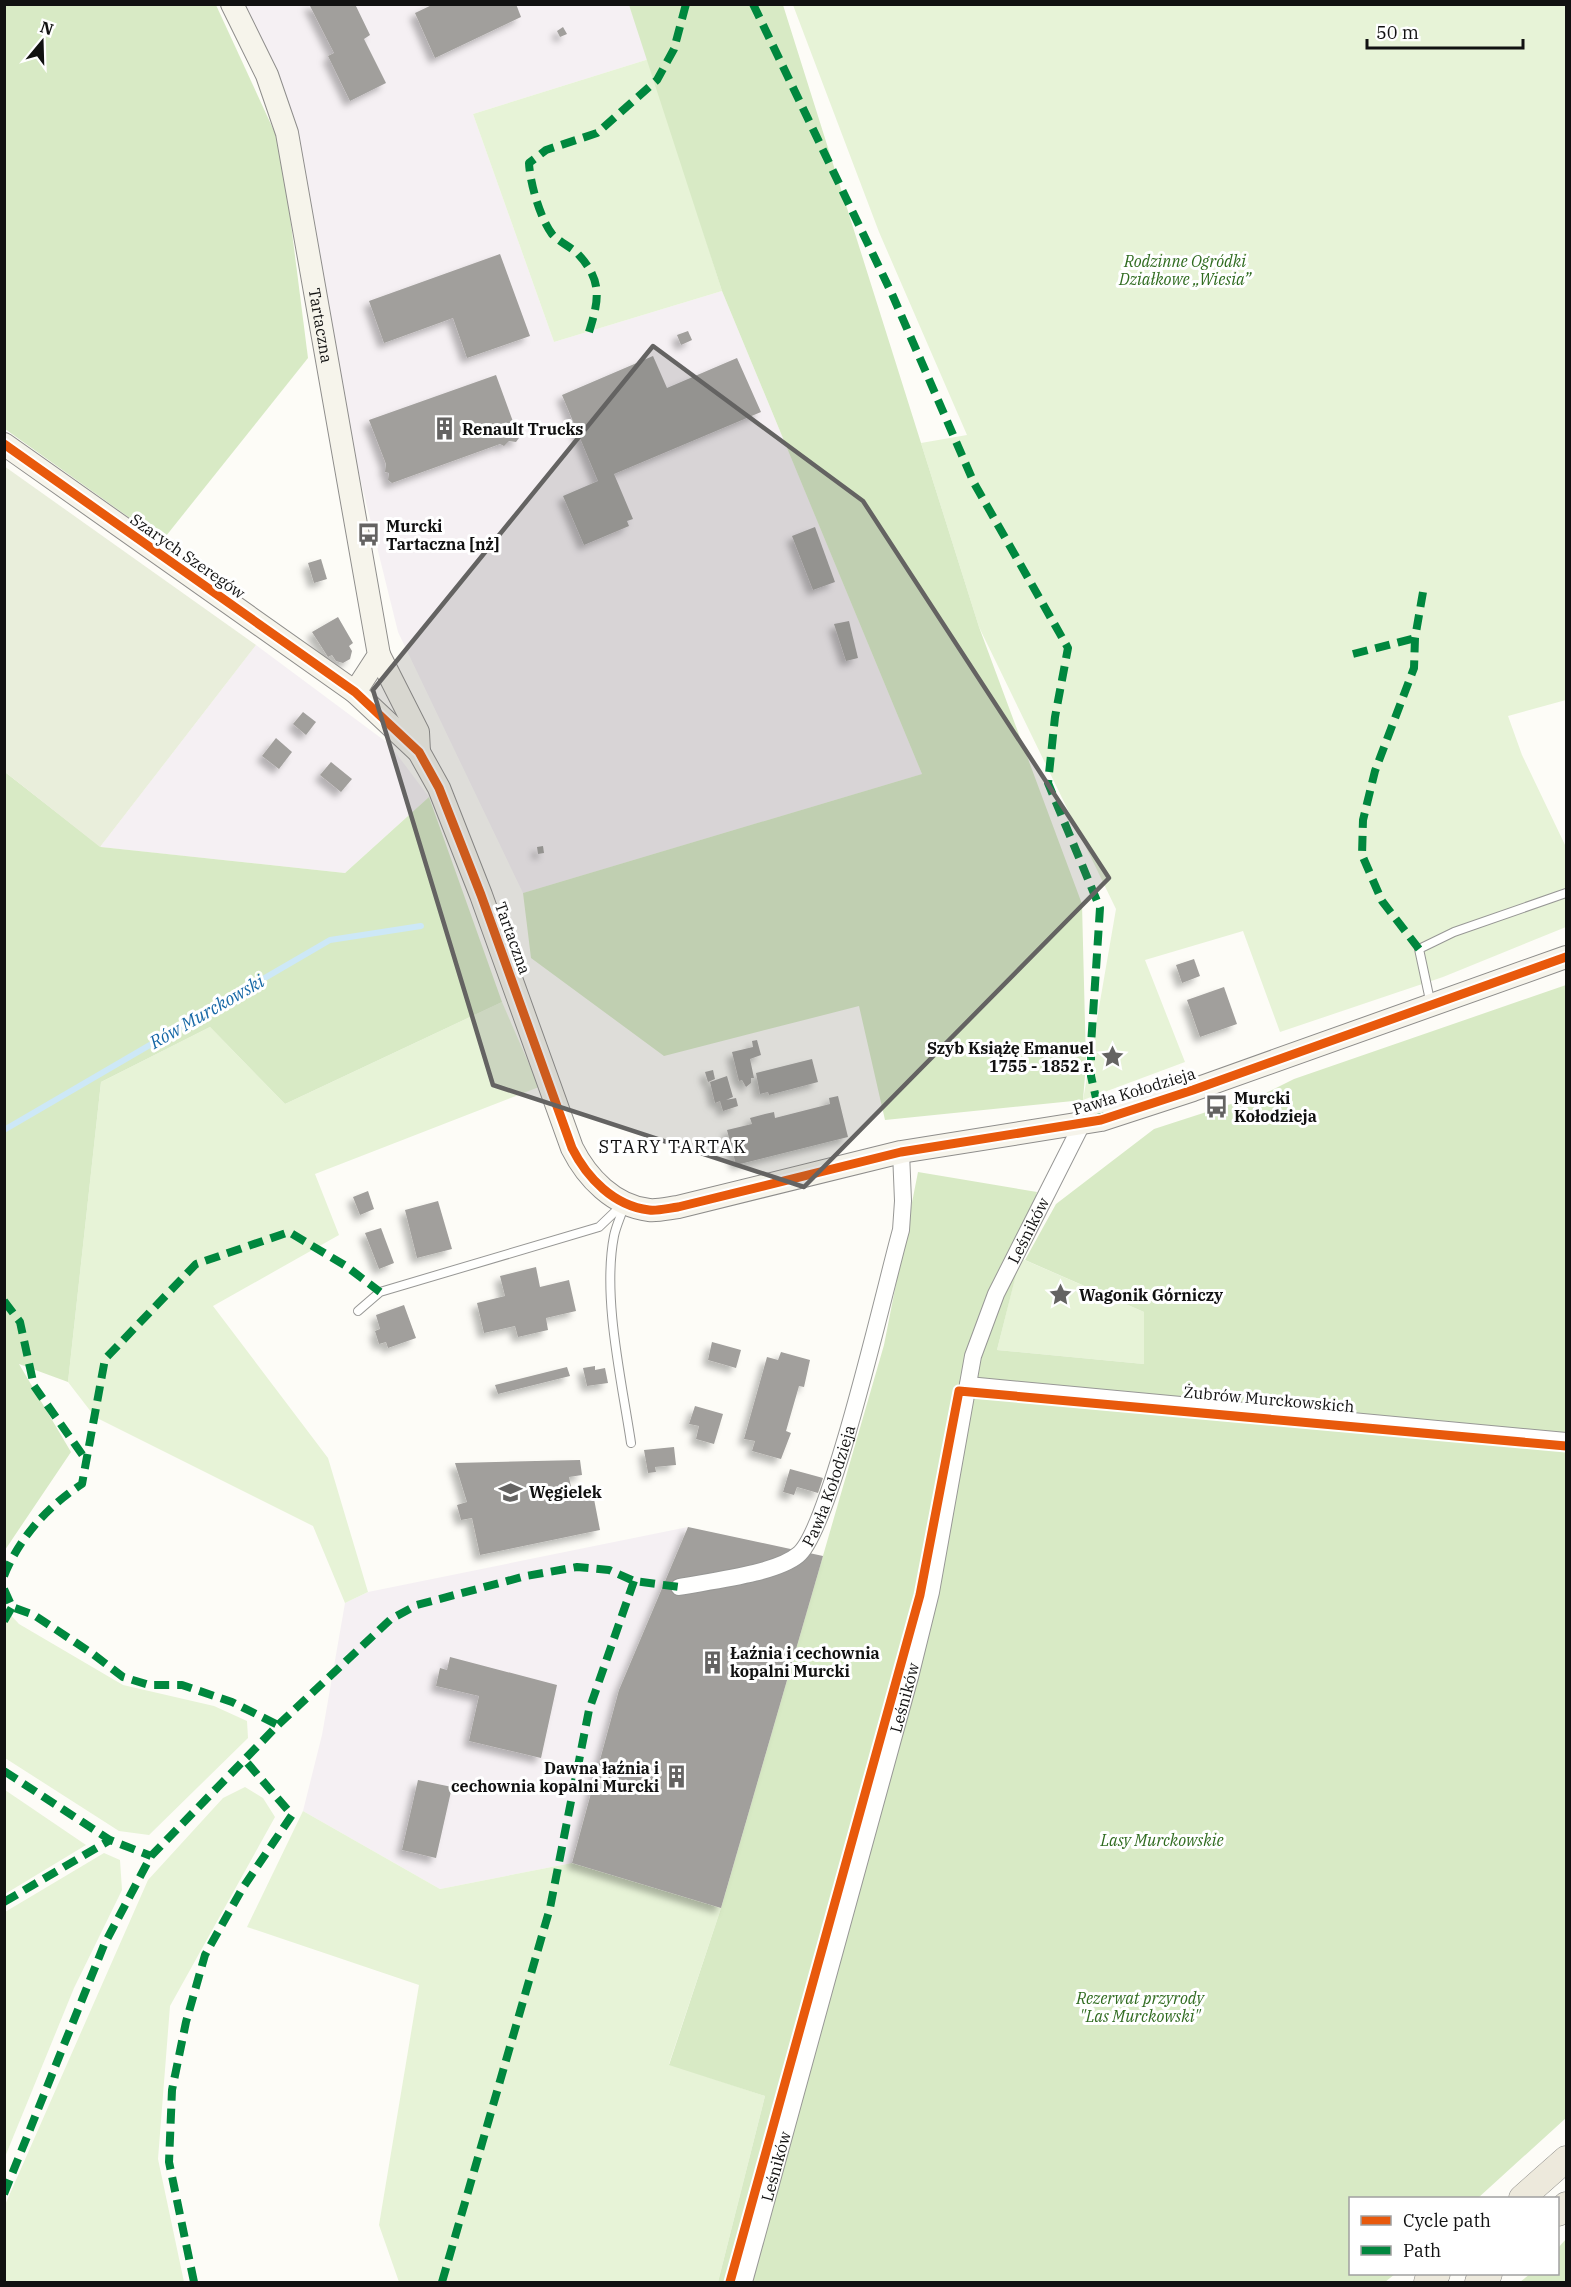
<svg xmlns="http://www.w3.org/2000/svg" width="1571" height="2287" viewBox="0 0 1571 2287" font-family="'IBM Plex Serif',serif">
  <defs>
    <filter id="shadow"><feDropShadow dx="-5.5" dy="5.5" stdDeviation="3" flood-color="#0004"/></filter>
  </defs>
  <rect width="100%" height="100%" fill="#fdfcf7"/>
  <g fill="#f5f0f3">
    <path d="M 239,5 L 629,5 L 649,59 L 473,114 L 554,342 L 722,291 L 922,774 L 523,893 L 398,632 L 344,413 L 305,168 L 281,81 Z"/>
    <path d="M 256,645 L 389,744 L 429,797 L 345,873 L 100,847 Z"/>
    <path d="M 688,1527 L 619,1690 L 572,1863 L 440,1889 L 303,1811 L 322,1735 L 345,1603 L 368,1592 Z"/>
  </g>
  <g fill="#e7f3d7">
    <path d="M 793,5 L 1566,5 L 1566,700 L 1508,716 L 1522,755 L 1566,847 L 1566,927 L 1443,977 L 1280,1032 L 1243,931 L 1145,960 L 1185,1062 L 1083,1100 L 1116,909 L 979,627 L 921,443 L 967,435 L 879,232 Z"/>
    <path d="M 649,59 L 722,291 L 554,342 L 473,114 Z"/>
    <path d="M 502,1002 L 539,1087 L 315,1174 L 339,1235 L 213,1306 L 328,1458 L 368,1592 L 345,1603 L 313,1526 L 95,1417 L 68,1382 L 101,1082 L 210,1027 L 285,1104 Z"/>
    <path d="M 1020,1258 L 1144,1312 L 1144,1364 L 997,1350 Z"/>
    <path d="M 5,1609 L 19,1624 L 123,1685 L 214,1706 L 247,1721 L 248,1738 L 149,1835 L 119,1831 L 5,1758 Z"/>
    <path d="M 245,1787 L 263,1798 L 275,1817 L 170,2006 L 158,2159 L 184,2282 L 5,2282 L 5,2205 L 148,1880 L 223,1798 Z"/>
    <path d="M 5,1790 L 86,1845 L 5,1894 L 4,1894 Z"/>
    <path d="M 303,1811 L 440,1889 L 572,1863 L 721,1908 L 669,2064 L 765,2096 L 718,2282 L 399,2282 L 379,2225 L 419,1985 L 247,1927 Z"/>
    <path d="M 104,1853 L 120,1860 L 122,1890 L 74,1988 L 5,2157 L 5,1912 Z"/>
  </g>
  <g fill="#d8eac5">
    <path d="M 5,5 L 216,5 L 281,146 L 308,358 L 162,541 L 5,429 Z"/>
    <path d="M 629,5 L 783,5 L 979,627 L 1082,904 L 1086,1063 L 1083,1100 L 885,1120 L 859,1006 L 664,1056 L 531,958 L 523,893 L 922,774 L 722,291 Z"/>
    <path d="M 5,772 L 101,847 L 345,873 L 429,797 L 502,1002 L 285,1104 L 210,1027 L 101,1082 L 68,1382 L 19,1364 L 71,1452 L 5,1550 Z"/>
    <path d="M 1566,985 L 1566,2118 L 1478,2198 L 1350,2198 L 1350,2274 L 1395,2274 L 1385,2282 L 718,2282 L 765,2096 L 669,2065 L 721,1908 L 884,1345 L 918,1172 L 1037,1192 L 997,1350 L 1144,1364 L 1144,1312 L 1025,1260 L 1056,1204 L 1154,1129 L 1268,1092 L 1294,1079 Z"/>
    <path d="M 1566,2239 L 1566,2282 L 1520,2282 L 1530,2274 L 1558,2274 L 1558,2248 Z"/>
  </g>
  <path fill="#e9eedb" d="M 4,466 L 256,645 L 100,847 L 5,772 Z"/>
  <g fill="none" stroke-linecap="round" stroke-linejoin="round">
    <path stroke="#cde8f7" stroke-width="6" d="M 4,1130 L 330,940 L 421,926"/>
  </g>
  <g fill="#a19f9c" filter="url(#shadow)">
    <path d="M 309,4 L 355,4 L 370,35 L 364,39 L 386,83 L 350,101 L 328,56 L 334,53 Z"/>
    <path d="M 434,4 L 516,4 L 521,17 L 435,58 L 415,13 Z"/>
    <path d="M 563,27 L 567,34 L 560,37 L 557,31 Z"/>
    <path d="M 500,254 L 530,336 L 467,358 L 453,318 L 384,343 L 369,301 Z"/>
    <path d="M 688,331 L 692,340 L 681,345 L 677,335 Z"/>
    <path d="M 653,356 L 667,388 L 737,358 L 761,412 L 614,474 L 633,519 L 627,521 L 629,526 L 584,545 L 563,496 L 598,481 L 562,395 Z"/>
    <path d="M 496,375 L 519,438 L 516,442 L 509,441 L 504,446 L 500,444 L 392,483 L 388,480 L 389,473 L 385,472 L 386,464 L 369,420 Z"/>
    <path d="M 815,527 L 835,582 L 813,590 L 792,536 Z"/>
    <path d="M 321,559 L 327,579 L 314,583 L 308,563 Z"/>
    <path d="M 338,617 L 353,643 L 349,646 L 352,651 L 350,659 L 343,663 L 336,661 L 332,655 L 328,657 L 312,632 Z"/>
    <path d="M 849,621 L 858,658 L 846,661 L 834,624 Z"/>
    <path d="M 303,712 L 316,722 L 306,735 L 293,724 Z"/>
    <path d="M 276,738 L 292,752 L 279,769 L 262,756 Z"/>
    <path d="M 331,762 L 352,779 L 341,792 L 320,775 Z"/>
    <path d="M 543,846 L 544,853 L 538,854 L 537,847 Z"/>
    <path d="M 1194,959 L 1200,976 L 1182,983 L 1176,965 Z"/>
    <path d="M 1224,987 L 1237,1024 L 1200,1037 L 1187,1000 Z"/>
    <path d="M 757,1040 L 761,1055 L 750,1059 L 754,1078 L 751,1078 L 751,1083 L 746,1087 L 742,1080 L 739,1081 L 732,1052 L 753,1047 L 752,1041 Z"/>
    <path d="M 812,1059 L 818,1082 L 769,1095 L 768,1092 L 760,1094 L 756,1073 Z"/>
    <path d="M 713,1070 L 715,1079 L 708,1082 L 705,1072 Z"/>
    <path d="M 727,1076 L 733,1097 L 726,1100 L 736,1098 L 738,1106 L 723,1111 L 720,1101 L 715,1103 L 710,1082 Z"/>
    <path d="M 838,1096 L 848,1137 L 736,1165 L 727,1130 L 752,1124 L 750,1118 L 765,1114 L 774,1112 L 775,1118 L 830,1104 L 829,1098 Z"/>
    <path d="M 368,1191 L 374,1209 L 360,1215 L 353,1197 Z"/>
    <path d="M 438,1201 L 452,1249 L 417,1258 L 405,1210 Z"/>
    <path d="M 381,1228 L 394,1263 L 379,1269 L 365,1233 Z"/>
    <path d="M 536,1267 L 540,1287 L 569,1280 L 576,1311 L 546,1318 L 548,1330 L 518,1337 L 515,1326 L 484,1333 L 477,1303 L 505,1296 L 500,1276 Z"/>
    <path d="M 404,1305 L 416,1338 L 388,1348 L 386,1342 L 379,1344 L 375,1331 L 380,1329 L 376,1315 Z"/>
    <path d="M 712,1342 L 741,1350 L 736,1368 L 708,1360 Z"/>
    <path d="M 781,1352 L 810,1360 L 804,1387 L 799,1386 L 786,1431 L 791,1433 L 781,1459 L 752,1451 L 755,1441 L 744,1439 L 767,1357 L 778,1360 Z"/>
    <path d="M 595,1366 L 595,1370 L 605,1368 L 608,1383 L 587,1386 L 583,1368 Z"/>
    <path d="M 567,1367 L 570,1376 L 498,1394 L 495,1385 Z"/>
    <path d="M 695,1406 L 723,1414 L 714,1444 L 696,1439 L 699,1426 L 689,1424 Z"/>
    <path d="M 674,1447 L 676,1465 L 655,1467 L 656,1472 L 648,1473 L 644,1450 Z"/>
    <path d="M 580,1460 L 582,1475 L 569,1477 L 574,1501 L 594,1499 L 600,1530 L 480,1555 L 472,1518 L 461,1520 L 457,1505 L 467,1502 L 455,1463 Z"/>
    <path d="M 790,1469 L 823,1478 L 818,1493 L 797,1487 L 794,1495 L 783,1492 Z"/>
    <path d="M 688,1527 L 823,1556 L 721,1908 L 572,1863 L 619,1690 Z"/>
    <path d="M 450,1657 L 557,1685 L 541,1758 L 469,1741 L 479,1696 L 436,1686 L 440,1668 L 447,1670 Z"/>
    <path d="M 418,1780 L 452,1787 L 436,1858 L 402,1850 Z"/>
  </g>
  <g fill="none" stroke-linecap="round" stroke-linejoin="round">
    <defs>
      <g id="lane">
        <path d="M 1431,1005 L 1419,949 L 1454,932 L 1566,893"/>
        <path d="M 624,1206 C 621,1216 616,1226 614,1236 C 602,1297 622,1382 631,1443"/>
        <path d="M 358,1311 L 380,1292 L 599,1227 L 622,1205"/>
      </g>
      <g id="street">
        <path d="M 968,1385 L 1566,1441"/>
        <path id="s1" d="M 679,1587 C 710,1581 775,1574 798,1555 C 830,1531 886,1283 901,1230 L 903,1201 L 901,1152"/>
        <path id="s2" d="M 744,2282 L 910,1677 L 931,1592 L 973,1356 L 996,1294 L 1082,1124"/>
      </g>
      <g id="secondary">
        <path id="s3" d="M 232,4 L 267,75 L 287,133 L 379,655 L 355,692"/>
        <path d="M 4,444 L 355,692 L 419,752 L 439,788 L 481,895 L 572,1148 C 587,1178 614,1206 649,1210 C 658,1211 669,1208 678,1207 L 901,1152 L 1101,1120 L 1193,1090 L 1566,957"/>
        <path d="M 379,655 L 418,732 L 419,752"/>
      </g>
      <g id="primary">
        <path d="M 1522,2198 L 1566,2159"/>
        <path d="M 1558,2213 L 1566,2205"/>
        <path d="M 1427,2282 L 1437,2274"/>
        <path d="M 1478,2282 L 1489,2274"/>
      </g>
    </defs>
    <use href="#lane" stroke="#979795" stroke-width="10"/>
    <use href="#street" stroke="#979795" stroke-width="18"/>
    <use href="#secondary" stroke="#8e8d8b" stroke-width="24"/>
    <use href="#primary" stroke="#858482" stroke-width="27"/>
    <use href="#lane" stroke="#fffffe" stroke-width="8"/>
    <use href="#street" stroke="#fffffe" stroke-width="16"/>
    <use href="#secondary" stroke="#f6f4eb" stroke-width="22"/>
    <use href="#primary" stroke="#ede9dc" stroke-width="26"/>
    <g stroke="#00873e" stroke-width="8" stroke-dasharray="15 8" stroke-linecap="butt">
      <path d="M 753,4 L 892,294 L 974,483 L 1068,648 L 1055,717 L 1048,783 L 1100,908 L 1091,1045 L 1091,1076 L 1101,1120"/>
      <path d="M 589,332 C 599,300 603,281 578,254 C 571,247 559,242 552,234 C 540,218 530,183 529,163 L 546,150 L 597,133 L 657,80 L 674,49 L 686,4"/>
      <path d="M 1353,654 L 1415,638"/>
      <path d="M 1419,949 L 1382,901 L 1362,855 L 1363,820 L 1375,771 L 1414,668 L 1415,638 L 1423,592"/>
      <path d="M 4,1301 L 20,1322 L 34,1386 L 86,1460"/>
      <path d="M 4,1576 C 19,1538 48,1506 82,1484 L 105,1359 L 196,1264 L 289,1232 L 346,1266 L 380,1292"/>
      <path d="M 4,1589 L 12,1607 L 34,1615 L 93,1654 L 123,1677 L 149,1685 L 182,1685 L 232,1702 L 278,1725"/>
      <path d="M 4,1621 L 12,1607"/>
      <path d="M 4,1771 L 110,1840 L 151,1856"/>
      <path d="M 4,1902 L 110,1840"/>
      <path d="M 4,2194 L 104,1945 L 151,1856 L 278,1725 L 391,1619 L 417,1605 L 526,1576 L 577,1567 L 609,1570 L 634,1581 L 679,1587"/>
      <path d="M 194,2282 L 169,2162 L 172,2090 L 186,2022 L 205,1955 L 242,1889 L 292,1815 L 244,1759"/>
      <path d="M 442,2282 L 550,1908 L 589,1710 L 634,1581"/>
    </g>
    <defs>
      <g id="cycleway">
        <path d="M 4,444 L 355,692 L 419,752 L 439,788 L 481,895 L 572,1148 C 587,1178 614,1206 649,1210 C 658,1211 669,1208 678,1207 L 901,1152 L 1101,1120 L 1193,1090 L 1566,957"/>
        <path d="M 730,2282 L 920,1595 L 959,1391 L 1566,1446"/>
      </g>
    </defs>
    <use href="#cycleway" stroke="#fff" stroke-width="13"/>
    <use href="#cycleway" stroke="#e8590c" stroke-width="9"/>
  </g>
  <path fill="#646362" fill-opacity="0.2" stroke="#646362" stroke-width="4.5" stroke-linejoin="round" d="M 653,346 L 863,501 L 1109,878 L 804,1187 L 493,1085 L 373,690 Z"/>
  <defs>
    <symbol id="building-bare" viewBox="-9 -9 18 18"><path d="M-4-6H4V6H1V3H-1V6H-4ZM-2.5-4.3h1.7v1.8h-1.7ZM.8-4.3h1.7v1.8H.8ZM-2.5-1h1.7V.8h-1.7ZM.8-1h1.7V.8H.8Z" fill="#646362" stroke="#fff" stroke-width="2.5" paint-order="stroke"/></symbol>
    <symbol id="bus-bare" viewBox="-9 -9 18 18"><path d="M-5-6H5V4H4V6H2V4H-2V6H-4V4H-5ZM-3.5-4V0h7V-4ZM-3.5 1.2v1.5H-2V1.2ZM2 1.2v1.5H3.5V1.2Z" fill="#646362" stroke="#fff" stroke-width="2.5" paint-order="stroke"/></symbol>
    <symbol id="sight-bare" viewBox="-9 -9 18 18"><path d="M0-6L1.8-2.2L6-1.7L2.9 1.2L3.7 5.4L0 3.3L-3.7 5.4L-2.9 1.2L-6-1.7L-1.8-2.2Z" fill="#646362" stroke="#fff" stroke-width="2.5" paint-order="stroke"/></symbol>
    <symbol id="school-bare" viewBox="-9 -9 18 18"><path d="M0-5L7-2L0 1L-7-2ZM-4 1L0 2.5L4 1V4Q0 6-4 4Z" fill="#646362" stroke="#fff" stroke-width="2.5" paint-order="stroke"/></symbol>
  </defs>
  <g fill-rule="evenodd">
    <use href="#building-bare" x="428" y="412" width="33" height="33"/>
    <use href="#bus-bare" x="352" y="518" width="33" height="33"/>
    <use href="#sight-bare" x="1096" y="1040" width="33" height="33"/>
    <use href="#bus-bare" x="1200" y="1090" width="33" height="33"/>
    <use href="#sight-bare" x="1044" y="1278" width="33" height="33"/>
    <use href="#school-bare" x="494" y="1476" width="33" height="33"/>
    <use href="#building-bare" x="696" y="1646" width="33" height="33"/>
    <use href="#building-bare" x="660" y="1760" width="33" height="33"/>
  </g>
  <g text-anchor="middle" stroke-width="6" stroke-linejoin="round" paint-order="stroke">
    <g font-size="16" font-style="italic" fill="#2f6b1f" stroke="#fff">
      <text x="1185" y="267">Rodzinne Ogródki<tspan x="1185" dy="18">Działkowe „Wiesia”</tspan></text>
      <text x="1162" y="1846">Lasy Murckowskie</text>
      <text x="1140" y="2004">Rezerwat przyrody<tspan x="1140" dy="18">"Las Murckowski"</tspan></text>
    </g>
    <g font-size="16" fill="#111" stroke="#fff">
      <text dy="6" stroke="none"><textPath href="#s3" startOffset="336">Tartaczna</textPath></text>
      <text transform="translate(188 556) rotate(35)" y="6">Szarych Szeregów</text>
      <text transform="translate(513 938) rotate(70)" y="6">Tartaczna</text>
      <text transform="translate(1134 1091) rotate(-17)" y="6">Pawła Kołodzieja</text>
      <text dy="6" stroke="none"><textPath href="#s2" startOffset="1092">Leśników</textPath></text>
      <text transform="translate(1269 1399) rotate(5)" y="6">Żubrów Murckowskich</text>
      <text dy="6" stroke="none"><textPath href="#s1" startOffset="201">Pawła Kołodzieja</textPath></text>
      <text dy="6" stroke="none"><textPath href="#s2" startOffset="606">Leśników</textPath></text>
      <text dy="6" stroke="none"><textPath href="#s2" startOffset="120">Leśników</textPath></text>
    </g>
    <g font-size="16" font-weight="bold" fill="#111" stroke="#fff" text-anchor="start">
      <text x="462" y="435">Renault Trucks</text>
      <text x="386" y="532">Murcki<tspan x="386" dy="18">Tartaczna [nż]</tspan></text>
      <text x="1094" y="1054" text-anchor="end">Szyb Książę Emanuel<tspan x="1094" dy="18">1755 - 1852 r.</tspan></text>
      <text x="1234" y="1104">Murcki<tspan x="1234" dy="18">Kołodzieja</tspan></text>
      <text x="1079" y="1301">Wagonik Górniczy</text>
      <text x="529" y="1498">Węgielek</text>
      <text x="730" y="1659">Łaźnia i cechownia<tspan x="730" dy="18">kopalni Murcki</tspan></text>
      <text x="659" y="1774" text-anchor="end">Dawna łaźnia i<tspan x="659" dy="18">cechownia kopalni Murcki</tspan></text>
    </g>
    <g font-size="18" font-style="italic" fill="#1768a6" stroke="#fff">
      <text transform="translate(207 1012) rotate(-30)" y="6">Rów Murckowski</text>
    </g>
    <g font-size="18" letter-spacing="1.5" fill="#111" stroke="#fff">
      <text x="673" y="1153">STARY TARTAK</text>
    </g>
  </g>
  <rect width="1571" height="2287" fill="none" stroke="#111111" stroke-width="12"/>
  <rect x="1349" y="2197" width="210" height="78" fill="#ffffff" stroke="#a0a0a0" stroke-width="1.5"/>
  <rect x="1361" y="2216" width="30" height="9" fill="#e8590c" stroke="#a0a0a0" stroke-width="1.5"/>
  <text x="1403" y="2227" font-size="18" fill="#111111">Cycle path</text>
  <rect x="1361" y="2246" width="30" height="9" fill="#00873e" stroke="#a0a0a0" stroke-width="1.5"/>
  <text x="1403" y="2257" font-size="18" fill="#111111">Path</text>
  <g transform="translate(42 42) rotate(19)" stroke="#ffffff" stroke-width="4.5" paint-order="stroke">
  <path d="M0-4.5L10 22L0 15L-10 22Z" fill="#111111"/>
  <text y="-9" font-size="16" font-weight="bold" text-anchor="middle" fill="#111111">N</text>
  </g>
  <path d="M1367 39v9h156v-9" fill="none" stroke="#111111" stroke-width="3"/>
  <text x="1376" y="39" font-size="18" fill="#111111" stroke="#ffffff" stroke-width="4.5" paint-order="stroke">50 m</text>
</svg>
